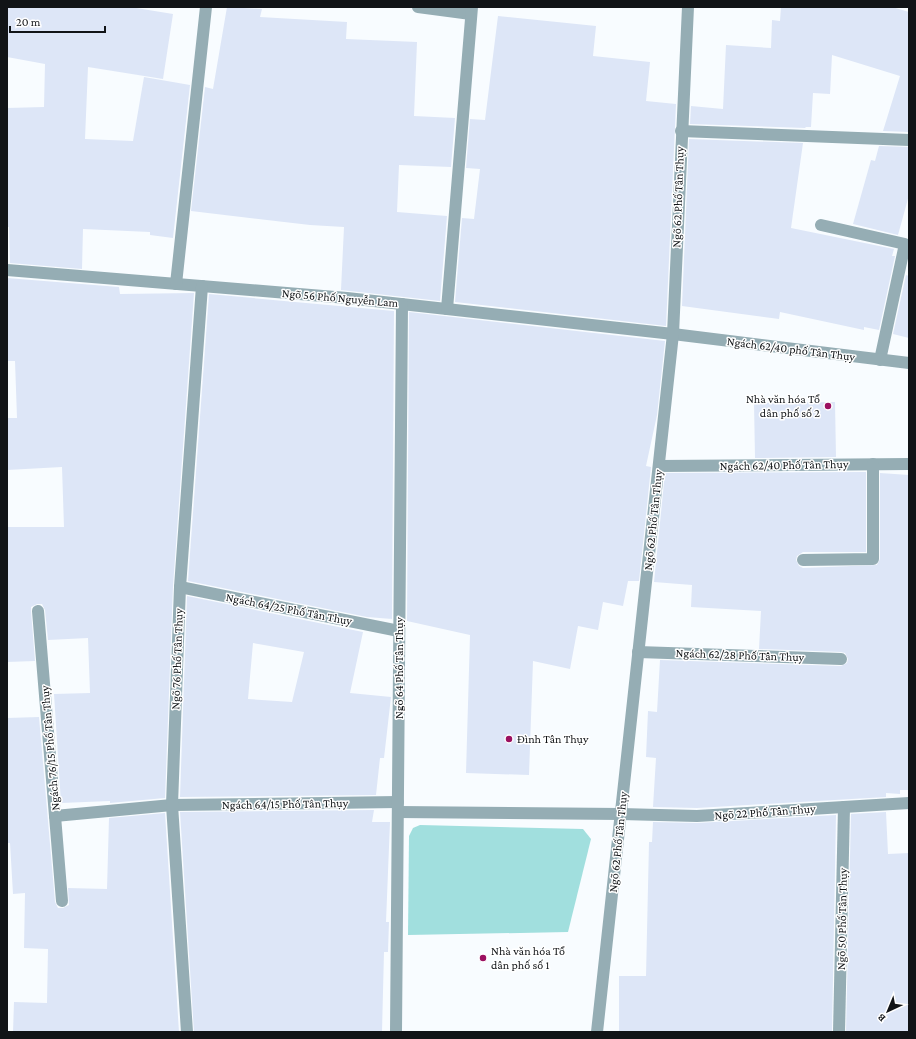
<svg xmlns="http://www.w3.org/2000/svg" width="916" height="1039" viewBox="0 0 916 1039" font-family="'Crimson Pro',serif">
  <rect width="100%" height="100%" fill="#f8fcff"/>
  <path fill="#a1dfde" d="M 420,825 L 583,829 L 591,839 L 568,932 L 408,935 L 409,836 L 413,828 Z"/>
  <g fill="#dde6f7" fill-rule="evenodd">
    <path d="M 7,7 L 130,7 L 173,14 L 163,79 L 88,67 L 85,139 L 133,141 L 144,77 L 190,85 L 173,238 L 150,235 L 150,232 L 83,229 L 82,269 L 10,263 L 9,227 L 7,227 L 7,108 L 44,107 L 45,64 L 7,57 Z"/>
    <path d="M 227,7 L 262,9 L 260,17 L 347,22 L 346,39 L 417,42 L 414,116 L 455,118 L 451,167 L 399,165 L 397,212 L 447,216 L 440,301 L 341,290 L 344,227 L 310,225 L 191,211 L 205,87 L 213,89 Z"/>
    <path d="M 781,7 L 892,7 L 909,12 L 909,132 L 883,131 L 900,76 L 832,55 L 830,94 L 813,93 L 811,127 L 806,127 L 805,128 L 690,124 L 691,106 L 723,109 L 726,45 L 771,48 L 772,20 L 780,21 Z"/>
    <path d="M 498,16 L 596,26 L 593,56 L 650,62 L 646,101 L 676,104 L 666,326 L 455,302 L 462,218 L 474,219 L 480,169 L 466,168 L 470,119 L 485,120 Z"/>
    <path d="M 689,139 L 803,143 L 791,228 L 894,249 L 892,256 L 895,256 L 879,330 L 864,327 L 864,330 L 780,312 L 779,319 L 682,306 Z"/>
    <path d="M 879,146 L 909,147 L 909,195 L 898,235 L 853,224 L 871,160 L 875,161 Z"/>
    <path d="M 906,275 L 909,276 L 909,338 L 893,334 Z"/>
    <path d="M 7,278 L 119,287 L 120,294 L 194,293 L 173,586 L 165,798 L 110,803 L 110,801 L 61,803 L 54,694 L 90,693 L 88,638 L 48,640 L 45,610 L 42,604 L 37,604 L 31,607 L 31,611 L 35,661 L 7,662 L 7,527 L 64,527 L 62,467 L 7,470 L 7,418 L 17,418 L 15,361 L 7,361 Z"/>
    <path d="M 209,294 L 394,311 L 392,619 L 367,617 L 188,581 Z"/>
    <path d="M 409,312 L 665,341 L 657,415 L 646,466 L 651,467 L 639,581 L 628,581 L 623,606 L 603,602 L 598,630 L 578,626 L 570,669 L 533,661 L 529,775 L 466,773 L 470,635 L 407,621 Z"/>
    <path d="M 835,402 L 836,457 L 755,458 L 754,403 Z"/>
    <path d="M 866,472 L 866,552 L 803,552 L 797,556 L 796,560 L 799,566 L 803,568 L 877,565 L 880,559 L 880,473 L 909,475 L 909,790 L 900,790 L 900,794 L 886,793 L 886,797 L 697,808 L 653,807 L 656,758 L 646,757 L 648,711 L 657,712 L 660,660 L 841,666 L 847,663 L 848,659 L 845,653 L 841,652 L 759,649 L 761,611 L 691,607 L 692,585 L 654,582 L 665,473 Z"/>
    <path d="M 187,596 L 363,632 L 350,693 L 391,697 L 384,758 L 380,758 L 376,795 L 180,797 ZM 253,643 L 304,652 L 292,702 L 248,699 Z"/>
    <path d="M 39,717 L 55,902 L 58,908 L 63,908 L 69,905 L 68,888 L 107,889 L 109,818 L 165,813 L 179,1032 L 13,1032 L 14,1002 L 47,1003 L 48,949 L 24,948 L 25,893 L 13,894 L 10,843 L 7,843 L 7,718 Z"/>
    <path d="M 374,810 L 372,822 L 390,822 L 386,922 L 389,922 L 388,952 L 384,952 L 382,1032 L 194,1032 L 180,812 Z"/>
    <path d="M 886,812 L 888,854 L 909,853 L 909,1032 L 846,1032 L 851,814 Z"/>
    <path d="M 836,815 L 832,1032 L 619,1032 L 619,976 L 646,976 L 649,842 L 652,842 L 653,822 L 697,823 Z"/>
  </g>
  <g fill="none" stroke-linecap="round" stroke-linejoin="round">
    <g stroke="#95adb4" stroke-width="12">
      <path d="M 418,7 L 471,14"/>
      <path d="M 681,131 L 909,140"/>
      <path d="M 821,225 L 905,244 L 880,360"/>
      <path d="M 7,270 L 347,298 L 673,334 L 909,363"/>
      <path d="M 176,284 L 206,7"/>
      <path d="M 447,309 L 472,7"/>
      <path d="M 659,466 L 909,464"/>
      <path d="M 803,560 L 873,559 L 873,464"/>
      <path d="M 180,587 L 399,631"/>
      <path d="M 38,611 L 55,816 L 172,805 L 398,802"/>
      <path d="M 638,652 L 841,659"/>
      <path d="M 398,812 L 621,814 L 697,816 L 909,803"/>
      <path d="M 55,816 L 62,901"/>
      <path d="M 187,1032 L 172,805 L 180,587 L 202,286"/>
      <path d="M 396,1032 L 402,304"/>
      <path d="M 597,1032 L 673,334 L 688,7"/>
      <path d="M 839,1032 L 844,807"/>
    </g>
  </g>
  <g fill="#9b1060" stroke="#fff" stroke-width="1.5">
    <circle cx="828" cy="406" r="4"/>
    <circle cx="509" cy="739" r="4"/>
    <circle cx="483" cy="958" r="4"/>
  </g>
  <g text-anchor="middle" stroke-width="3" stroke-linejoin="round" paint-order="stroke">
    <g font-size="12" fill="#111417" stroke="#fff">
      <text transform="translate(678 197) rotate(-88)" y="4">Ngõ 62 Phố Tân Thụy</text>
      <text transform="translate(340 298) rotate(5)" y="4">Ngõ 56 Phố Nguyễn Lam</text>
      <text transform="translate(791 349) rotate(7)" y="4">Ngách 62/40 phố Tân Thụy</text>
      <text transform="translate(784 465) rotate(-1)" y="4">Ngách 62/40 Phố Tân Thụy</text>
      <text transform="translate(653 520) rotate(-84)" y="4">Ngõ 62 Phố Tân Thụy</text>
      <text transform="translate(289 609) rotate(11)" y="4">Ngách 64/25 Phố Tân Thụy</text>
      <text transform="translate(740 655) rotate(2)" y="4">Ngách 62/28 Phố Tân Thụy</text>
      <text transform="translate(177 659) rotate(-88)" y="4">Ngõ 76 Phố Tân Thụy</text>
      <text transform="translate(399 668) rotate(-90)" y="4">Ngõ 64 Phố Tân Thụy</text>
      <text transform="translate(50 748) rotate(-95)" y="4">Ngách 76/15 Phố Tân Thụy</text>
      <text transform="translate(285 804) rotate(-1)" y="4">Ngách 64/15 Phố Tân Thụy</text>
      <text transform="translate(765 812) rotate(-4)" y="4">Ngõ 22 Phố Tân Thụy</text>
      <text transform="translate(618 842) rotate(-84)" y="4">Ngõ 62 Phố Tân Thụy</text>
      <text transform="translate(842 919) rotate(-89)" y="4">Ngõ 50 Phố Tân Thụy</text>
    </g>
    <g font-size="12" fill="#111417" stroke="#fff" text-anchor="start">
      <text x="820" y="403" text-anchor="end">Nhà văn hóa Tổ<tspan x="820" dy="14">dân phố số 2</tspan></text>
      <text x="517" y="743">Đình Tân Thụy</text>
      <text x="491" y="955">Nhà văn hóa Tổ<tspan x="491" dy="14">dân phố số 1</tspan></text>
    </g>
  </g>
  <rect width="916" height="1039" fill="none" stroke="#111417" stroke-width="16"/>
  <g transform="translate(888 1011) rotate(224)" stroke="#ffffff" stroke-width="3" paint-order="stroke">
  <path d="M0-3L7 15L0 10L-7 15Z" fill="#111417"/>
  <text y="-6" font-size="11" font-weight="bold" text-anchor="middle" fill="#111417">B</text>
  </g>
  <path d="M10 26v6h95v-6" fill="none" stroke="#111417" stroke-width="2"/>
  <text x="16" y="26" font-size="12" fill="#111417" stroke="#ffffff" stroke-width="3" paint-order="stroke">20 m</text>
</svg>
